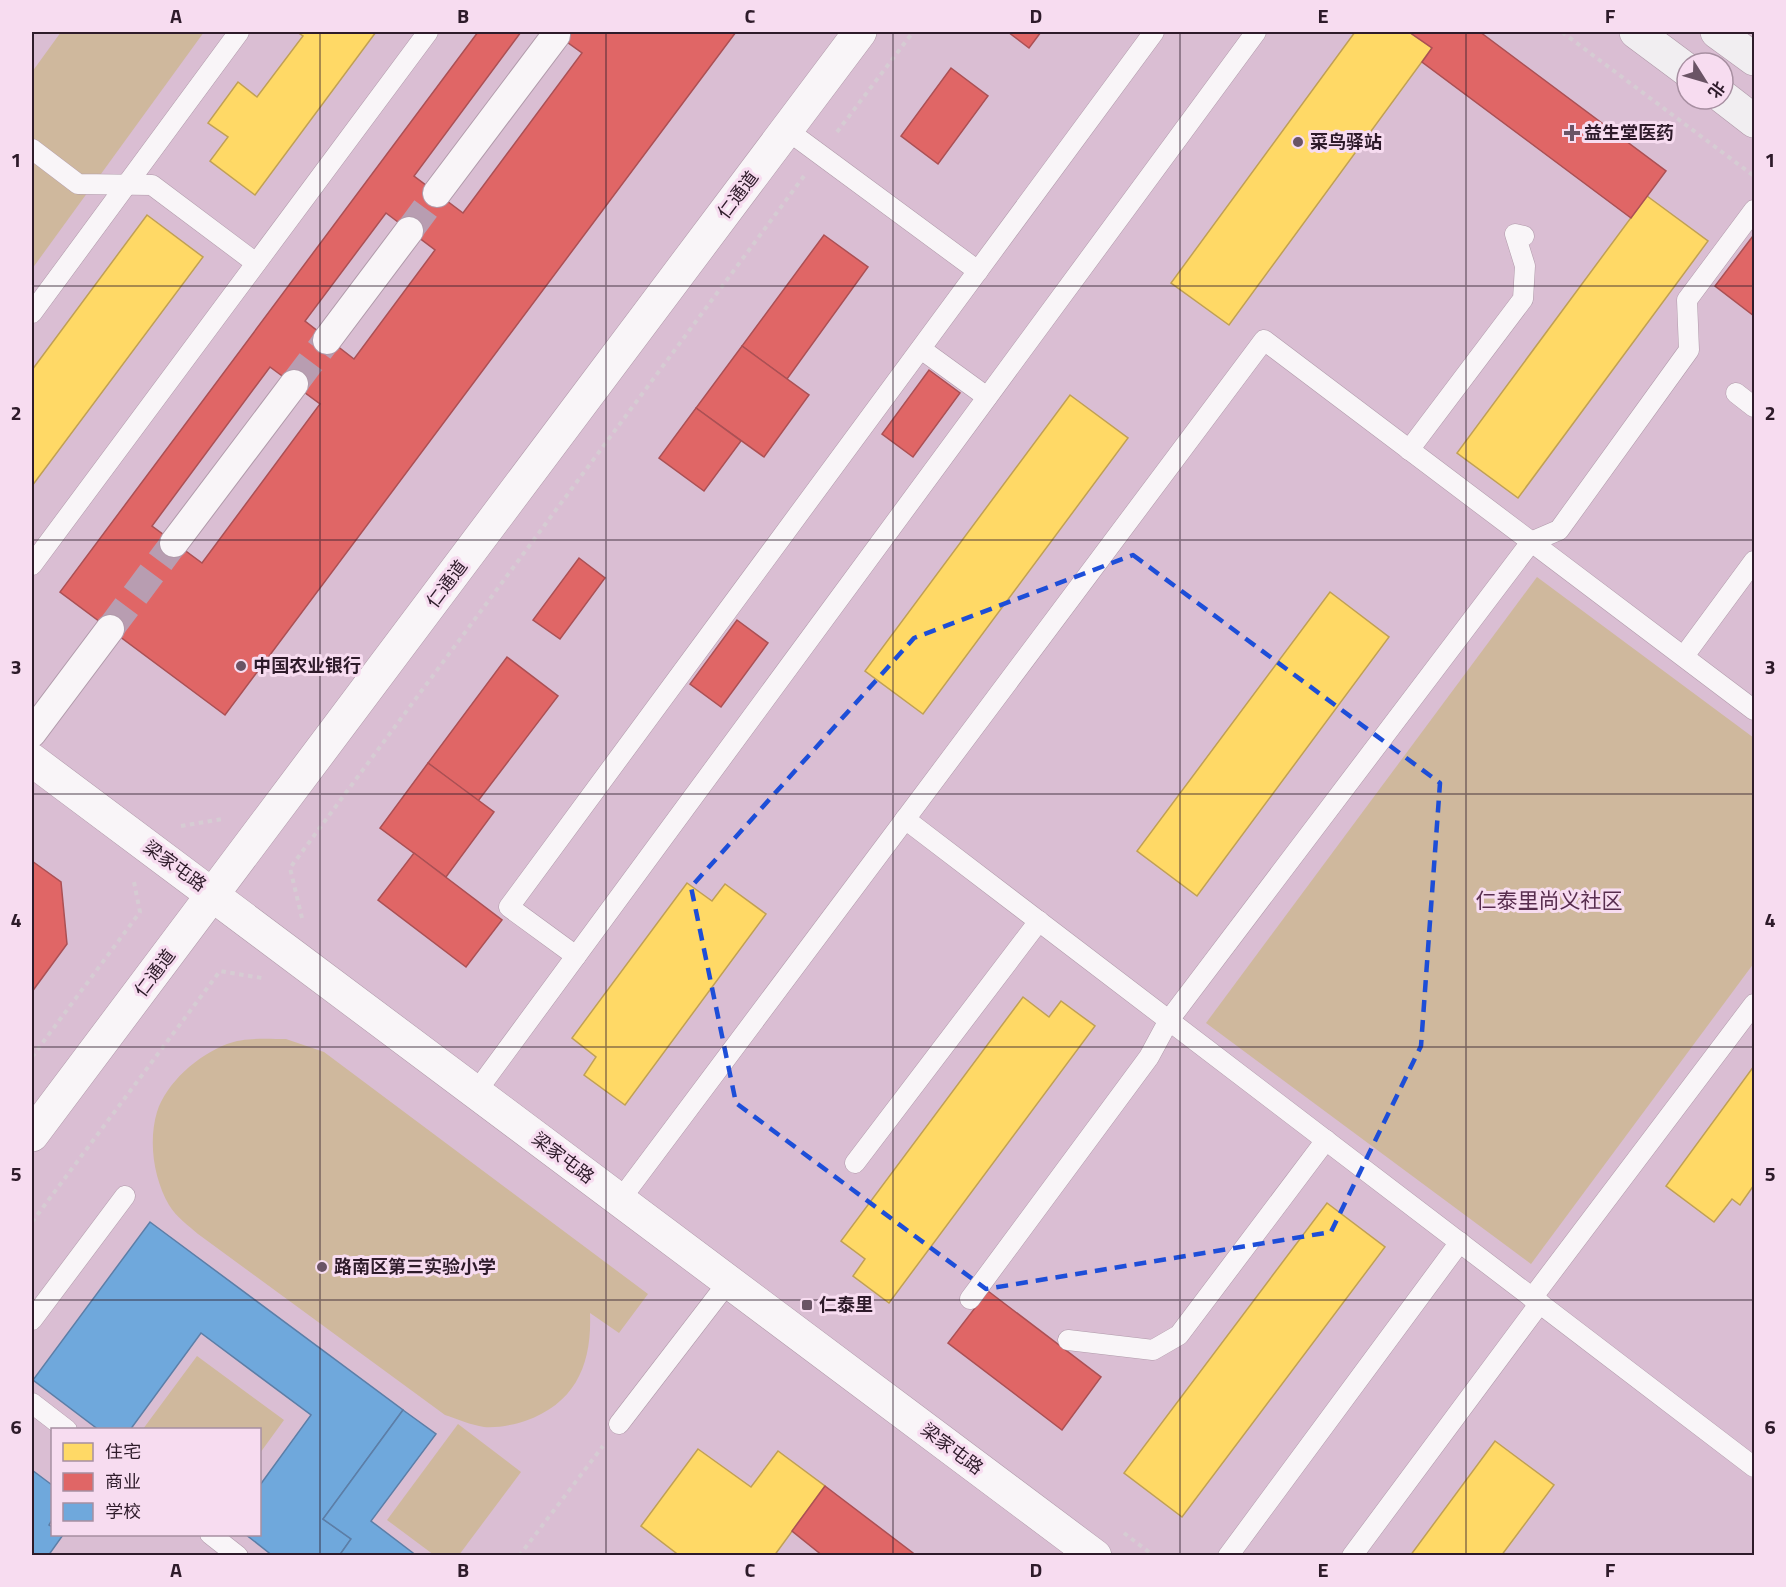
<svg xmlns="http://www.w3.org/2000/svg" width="1786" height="1587" viewBox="0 0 1786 1587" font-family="'Titillium Web','Noto Sans SC',sans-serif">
  <rect width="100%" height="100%" fill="#dabed3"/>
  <g fill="#cfb89d">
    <path d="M 61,32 L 204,32 L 32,269 L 32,72 Z"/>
    <path d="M 1537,577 L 1754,738 L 1754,963 L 1531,1264 L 1206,1023 Z"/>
    <path d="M 286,1039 L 324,1052 L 648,1294 L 619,1333 L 590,1313 C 592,1364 576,1403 525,1421 C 513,1425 497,1428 484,1427 C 471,1425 457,1419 445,1415 L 198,1234 C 189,1226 176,1217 169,1205 C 154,1179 148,1142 157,1112 C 166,1083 198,1055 227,1044 C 244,1037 268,1039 286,1039 Z"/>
    <path d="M 197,1356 L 284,1420 L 260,1453 L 260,1430 L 143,1429 Z"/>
    <path d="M 458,1424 L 521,1472 L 459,1555 L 434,1555 L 387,1520 Z"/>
  </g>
  <g fill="#ffd966" stroke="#c0a054" stroke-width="1.5">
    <path d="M 297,32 L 376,32 L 255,195 L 210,161 L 228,137 L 208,123 L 238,82 L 257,97 L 303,36 Z"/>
    <path d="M 1355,32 L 1409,32 L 1432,48 L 1229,325 L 1171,283 Z"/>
    <path d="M 1647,196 L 1708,241 L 1518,498 L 1457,453 Z"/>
    <path d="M 147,215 L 203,257 L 32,486 L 32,370 Z"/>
    <path d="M 1070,395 L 1128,438 L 923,714 L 865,671 Z"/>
    <path d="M 1330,592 L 1389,637 L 1197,896 L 1137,851 Z"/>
    <path d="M 687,883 L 712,901 L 725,884 L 766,914 L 625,1105 L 584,1075 L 596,1057 L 572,1038 Z"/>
    <path d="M 1023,997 L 1049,1017 L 1061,1001 L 1095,1026 L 889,1303 L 853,1276 L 865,1259 L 841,1241 Z"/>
    <path d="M 1754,1066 L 1754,1185 L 1740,1205 L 1732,1199 L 1714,1222 L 1666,1186 Z"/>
    <path d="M 1327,1203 L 1385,1247 L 1182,1517 L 1124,1473 Z"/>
    <path d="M 1495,1441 L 1554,1485 L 1501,1556 L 1410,1556 Z"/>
    <path d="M 698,1449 L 751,1487 L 778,1451 L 825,1486 L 774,1556 L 680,1556 L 641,1526 Z"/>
  </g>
  <g fill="#e06666" stroke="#ab5054" stroke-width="1.5" fill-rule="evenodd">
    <path d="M 478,32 L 521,32 L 414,176 L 463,213 L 582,53 L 553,32 L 736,32 L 225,715 L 60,592 ZM 386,213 L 435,250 L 354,359 L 305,321 ZM 270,367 L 320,404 L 202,563 L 152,526 Z"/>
    <path d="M 1008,32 L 1041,32 L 1029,48 Z"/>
    <path d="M 1409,32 L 1480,32 L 1666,171 L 1631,218 L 1422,62 L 1432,48 Z"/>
    <path d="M 951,68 L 988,96 L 938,164 L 901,136 Z"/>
    <path d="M 824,235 L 868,267 L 787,379 L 742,346 Z"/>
    <path d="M 1753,236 L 1754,238 L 1754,316 L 1715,286 Z"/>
    <path d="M 742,346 L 809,395 L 764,457 L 696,408 Z"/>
    <path d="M 929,370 L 960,393 L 913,457 L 882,434 Z"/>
    <path d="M 696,408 L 741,441 L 704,491 L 659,458 Z"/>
    <path d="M 579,558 L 605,578 L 560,639 L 533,620 Z"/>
    <path d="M 737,620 L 768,643 L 721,707 L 690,684 Z"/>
    <path d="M 507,657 L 558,696 L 478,801 L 428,763 Z"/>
    <path d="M 428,763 L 494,812 L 446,877 L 380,828 Z"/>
    <path d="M 414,853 L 502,920 L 466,967 L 378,900 Z"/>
    <path d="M 32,861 L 61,882 L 67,944 L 34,989 L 32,987 Z"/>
    <path d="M 988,1291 L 1101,1377 L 1062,1430 L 948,1343 Z"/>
    <path d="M 825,1486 L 917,1556 L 823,1556 L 792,1531 Z"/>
  </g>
  <g fill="#6fa8dc" stroke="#5c7ea7" stroke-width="1.5">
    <path d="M 150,1222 L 403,1410 L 323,1519 L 351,1539 L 339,1556 L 273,1556 L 245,1534 L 260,1534 L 260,1485 L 311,1415 L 201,1333 L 130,1430 L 99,1430 L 33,1380 Z"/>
    <path d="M 403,1410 L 436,1434 L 371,1521 L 417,1556 L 339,1556 L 351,1539 L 323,1519 Z"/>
    <path d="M 32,1470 L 52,1485 L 52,1520 L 49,1525 L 52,1527 L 52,1534 L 63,1535 L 48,1556 L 32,1556 Z"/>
  </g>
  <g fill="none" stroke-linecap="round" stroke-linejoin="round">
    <g stroke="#b89db1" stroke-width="28" stroke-dasharray="28 14" stroke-linecap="butt">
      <path d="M 409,231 L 437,193"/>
      <path d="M 294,384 L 327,340"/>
      <path d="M 110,629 L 174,543"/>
    </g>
    <defs>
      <g id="service">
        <path d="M 787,130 L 978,271"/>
        <path d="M 32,149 L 78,184 L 152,185 L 256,263"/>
        <path d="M 32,313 L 239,32"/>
        <path d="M 921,349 L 987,397"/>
        <path d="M 1736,393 L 1754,407"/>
        <path d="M 1409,450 L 1523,299 L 1525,266 L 1515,234 L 1524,236"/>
        <path d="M 32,565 L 428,32"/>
        <path d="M 1684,656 L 1754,561"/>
        <path d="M 905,819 L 1754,1467"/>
        <path d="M 576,956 L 509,907 L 1154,32"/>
        <path d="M 476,1092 L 1256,32"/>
        <path d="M 855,1163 L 1039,921"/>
        <path d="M 620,1200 L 1264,340 L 1754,710"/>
        <path d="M 1532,1298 L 1754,1004"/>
        <path d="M 970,1299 L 1149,1057 L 1169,1020 L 1531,542 L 1559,530 L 1689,350 L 1687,300 L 1754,210"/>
        <path d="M 32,1320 L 125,1196"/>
        <path d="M 1068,1340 L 1153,1350 L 1179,1335 L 1326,1140"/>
        <path d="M 32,1403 L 67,1430"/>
        <path d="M 619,1424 L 729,1281"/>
        <path d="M 210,1534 L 238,1556"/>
        <path d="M 1228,1556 L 1460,1242"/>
        <path d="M 1352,1556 L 1540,1303"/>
      </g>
      <g id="pedestrian">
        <path d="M 437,193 L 556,35"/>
        <path d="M 327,340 L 409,231"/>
        <path d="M 174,543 L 294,384"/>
        <path d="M 32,733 L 110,629"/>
      </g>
      <g id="tertiary">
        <path d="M 32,760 L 1095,1556"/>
        <path d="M 32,1135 L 860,32"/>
      </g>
      <g id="secondary">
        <path d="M 1636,32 L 1687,70"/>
        <path d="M 1717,32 L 1754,59"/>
        <path d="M 1723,97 L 1754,121"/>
      </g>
    </defs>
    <use href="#service" stroke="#b09aaa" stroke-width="21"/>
    <use href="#pedestrian" stroke="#b09aaa" stroke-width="30"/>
    <use href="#tertiary" stroke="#b09aaa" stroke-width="34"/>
    <use href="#secondary" stroke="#b09aaa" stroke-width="34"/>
    <g stroke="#d6ccd3" stroke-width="4" stroke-dasharray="4.5 4.5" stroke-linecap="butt">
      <path d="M 1562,32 L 1754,176"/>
      <path d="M 837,132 L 913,32"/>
      <path d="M 181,826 L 222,819"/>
      <path d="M 302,918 L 290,868 L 804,176"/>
      <path d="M 32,1057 L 140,912 L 134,882"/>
      <path d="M 32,1222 L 220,971 L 262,978"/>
      <path d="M 1124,1533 L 1154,1556"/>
      <path d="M 519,1556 L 603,1446"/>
    </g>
    <use href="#service" stroke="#f9f5f8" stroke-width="20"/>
    <use href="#pedestrian" stroke="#f9f5f8" stroke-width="28"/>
    <use href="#tertiary" stroke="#f9f5f8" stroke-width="33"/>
    <use href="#secondary" stroke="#f1eef1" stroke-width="33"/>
  </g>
  <path fill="none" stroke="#1d4ed8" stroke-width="4.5" stroke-dasharray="12 8" stroke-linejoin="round" d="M 1133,555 L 1440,783 L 1421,1046 L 1331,1232 L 986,1289 L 736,1103 L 691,887 L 914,638 Z"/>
  <path fill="none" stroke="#2e1b2a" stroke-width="1.5" stroke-opacity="0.55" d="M 320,32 L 320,1556M 606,32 L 606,1556M 893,32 L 893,1556M 1180,32 L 1180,1556M 1466,32 L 1466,1556M 32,286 L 1754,286M 32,540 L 1754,540M 32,794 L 1754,794M 32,1047 L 1754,1047M 32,1300 L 1754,1300"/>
  <g fill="#6a5465" stroke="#f7dcf0" stroke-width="2">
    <path d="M1569 124h6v6h6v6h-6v6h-6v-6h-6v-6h6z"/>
    <circle cx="1298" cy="142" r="6"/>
    <circle cx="241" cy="666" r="6"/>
    <circle cx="322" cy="1267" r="6"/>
    <rect x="801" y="1299" width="12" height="12" rx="3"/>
  </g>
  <g text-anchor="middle" stroke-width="6" stroke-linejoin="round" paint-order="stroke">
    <g font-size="18" font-weight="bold" fill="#2e1b2a" stroke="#f7dcf0" text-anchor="start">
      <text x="1584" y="139">益生堂医药</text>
      <text x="1310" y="148">菜鸟驿站</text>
      <text x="253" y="672">中国农业银行</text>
      <text x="334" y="1273">路南区第三实验小学</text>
      <text x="819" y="1311">仁泰里</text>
    </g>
    <g font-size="18" fill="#2e1b2a" stroke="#f7dcf0">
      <text transform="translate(738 195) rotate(-53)" y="6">仁通道</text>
      <text transform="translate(447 584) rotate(-53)" y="6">仁通道</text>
      <text transform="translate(175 866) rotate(36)" y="6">梁家屯路</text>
      <text transform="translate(155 973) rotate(-53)" y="6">仁通道</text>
      <text transform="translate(563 1158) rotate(37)" y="6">梁家屯路</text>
      <text transform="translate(952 1449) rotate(37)" y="6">梁家屯路</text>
    </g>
    <g font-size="21" fill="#572d4e" stroke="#f7dcf0">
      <text x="1549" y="908">仁泰里尚义社区</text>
    </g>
  </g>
  <rect width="1786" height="1587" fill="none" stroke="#f7dcf0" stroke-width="66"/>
  <rect x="51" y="1428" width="210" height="108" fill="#f7dcf0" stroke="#a78fa1" stroke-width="1.5"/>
  <rect x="63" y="1443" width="30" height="18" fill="#ffd966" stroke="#a78fa1" stroke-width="1.5"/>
  <text x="105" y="1458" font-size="18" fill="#2e1b2a">住宅</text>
  <rect x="63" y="1473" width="30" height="18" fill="#e06666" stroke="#a78fa1" stroke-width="1.5"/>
  <text x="105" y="1488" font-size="18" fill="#2e1b2a">商业</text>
  <rect x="63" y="1503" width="30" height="18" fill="#6fa8dc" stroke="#a78fa1" stroke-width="1.5"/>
  <text x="105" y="1518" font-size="18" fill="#2e1b2a">学校</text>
  <g transform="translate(1705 81) rotate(127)"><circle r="28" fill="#f7dcf0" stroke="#a78fa1" stroke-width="1.5"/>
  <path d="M0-4.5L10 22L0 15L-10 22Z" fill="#6a5465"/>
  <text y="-9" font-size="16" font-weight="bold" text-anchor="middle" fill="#2e1b2a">北</text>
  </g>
  <rect x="33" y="33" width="1720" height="1521" fill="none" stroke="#2e1b2a" stroke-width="2"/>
  <g font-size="20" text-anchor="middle" font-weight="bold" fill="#2e1b2a">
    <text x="176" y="23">A</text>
    <text x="463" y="23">B</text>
    <text x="750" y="23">C</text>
    <text x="1036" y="23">D</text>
    <text x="1323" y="23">E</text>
    <text x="1610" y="23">F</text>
    <text x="16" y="167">1</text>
    <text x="1770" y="167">1</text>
    <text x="16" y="420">2</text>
    <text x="1770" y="420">2</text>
    <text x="16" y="674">3</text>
    <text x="1770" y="674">3</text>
    <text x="16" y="927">4</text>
    <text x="1770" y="927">4</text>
    <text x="16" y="1181">5</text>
    <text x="1770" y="1181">5</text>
    <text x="16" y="1434">6</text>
    <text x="1770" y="1434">6</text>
    <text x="176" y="1577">A</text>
    <text x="463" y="1577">B</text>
    <text x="750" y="1577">C</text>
    <text x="1036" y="1577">D</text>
    <text x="1323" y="1577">E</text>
    <text x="1610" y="1577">F</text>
  </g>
</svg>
